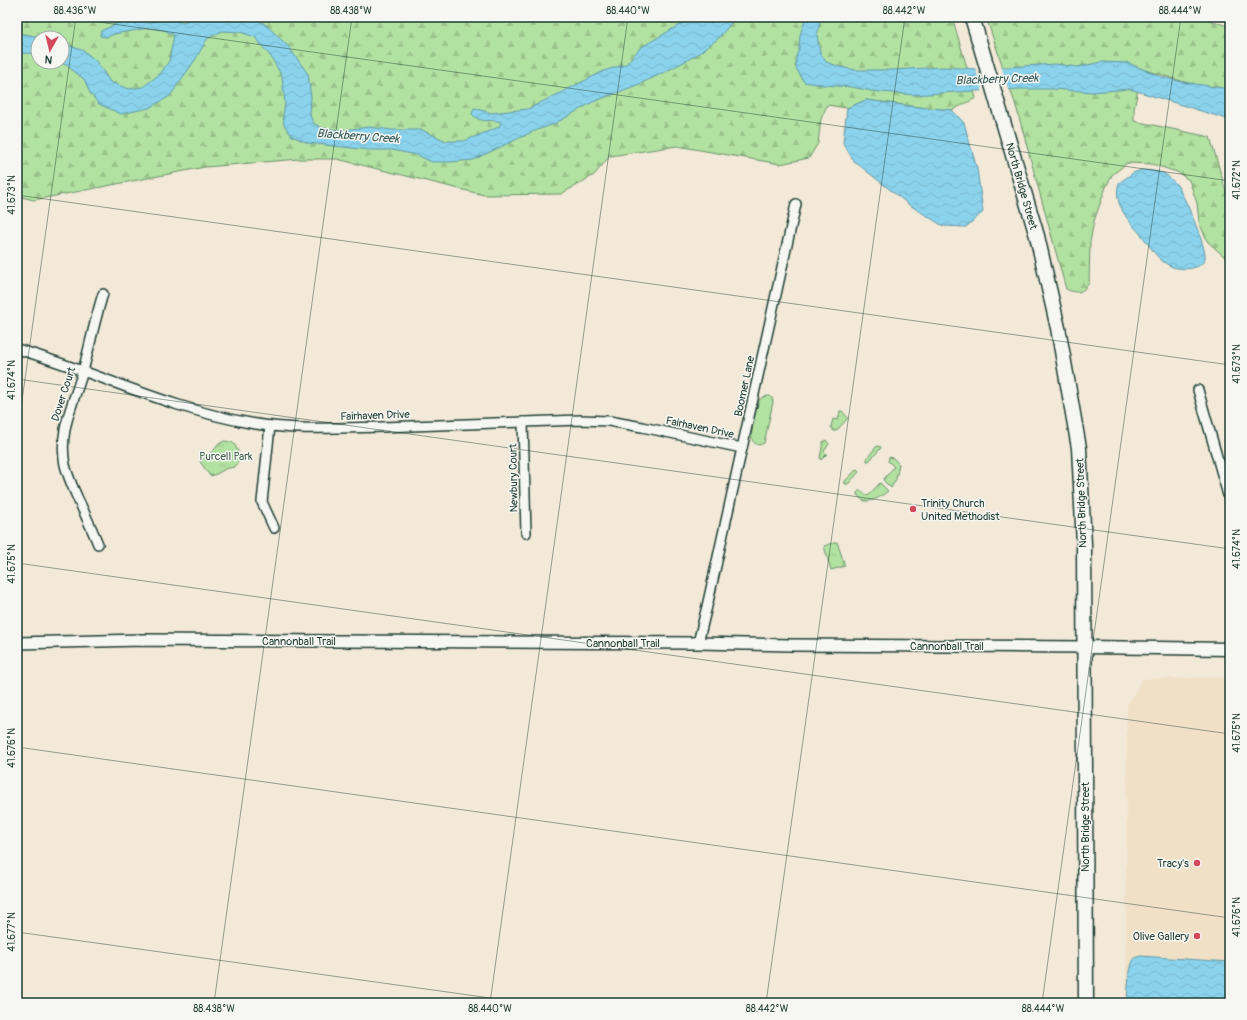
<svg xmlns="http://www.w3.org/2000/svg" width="1247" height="1020" viewBox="0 0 1247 1020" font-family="Pangolin,sans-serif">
  <defs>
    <pattern id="forest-firs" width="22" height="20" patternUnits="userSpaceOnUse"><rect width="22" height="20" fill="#b2e2a1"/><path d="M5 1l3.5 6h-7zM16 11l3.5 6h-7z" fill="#99c38b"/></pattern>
    <pattern id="park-tufts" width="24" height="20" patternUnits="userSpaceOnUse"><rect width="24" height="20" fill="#b2e2a1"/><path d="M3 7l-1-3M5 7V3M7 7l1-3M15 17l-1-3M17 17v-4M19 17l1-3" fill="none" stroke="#99c38b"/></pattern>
    <pattern id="water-waves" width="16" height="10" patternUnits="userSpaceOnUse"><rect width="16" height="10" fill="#8bd3ed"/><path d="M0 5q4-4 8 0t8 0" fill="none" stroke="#78b6cc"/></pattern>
  </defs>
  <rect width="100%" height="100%" fill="#f2e9d8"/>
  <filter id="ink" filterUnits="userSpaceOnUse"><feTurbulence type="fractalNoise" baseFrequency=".025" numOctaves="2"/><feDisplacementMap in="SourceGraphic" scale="8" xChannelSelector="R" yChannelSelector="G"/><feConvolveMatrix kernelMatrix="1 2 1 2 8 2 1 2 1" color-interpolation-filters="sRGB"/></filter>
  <g filter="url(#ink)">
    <path fill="#f0e0c6" d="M 1230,677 L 1230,1003 L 1126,1003 L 1127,706 L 1142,679 Z"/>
    <g fill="#b2e2a1" stroke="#68906a">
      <path d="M 770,396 L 772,398 L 773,402 L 764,443 L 759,445 C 756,444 753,443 752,439 C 750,434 756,407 759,401 C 761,397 765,396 770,396 Z"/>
      <path d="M 840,411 L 842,411 L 848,418 L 836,431 L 834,431 L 831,427 L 833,419 L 838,420 Z"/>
      <path d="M 826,440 L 829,444 L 824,451 L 827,454 L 821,460 L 820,458 L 823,442 Z"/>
      <path d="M 877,446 L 881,447 L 880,449 L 869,461 L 867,461 L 867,458 Z"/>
      <path d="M 889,457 L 893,458 L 899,464 L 896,479 L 891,488 L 883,480 L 894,467 L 888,461 Z"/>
      <path d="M 857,469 L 859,471 L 858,473 L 848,484 L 845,484 L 845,481 Z"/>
      <path d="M 880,483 L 888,491 C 883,495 873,502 866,501 C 862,501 860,497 857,495 L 857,493 L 860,490 L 868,496 Z"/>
    </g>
    <g fill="url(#forest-firs)" stroke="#68906a" fill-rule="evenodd">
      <path d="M 17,17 L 302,17 L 312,19 L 326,17 L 952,17 L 976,98 L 952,110 L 918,107 L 866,100 L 847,108 L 827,105 L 821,119 L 818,143 L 809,158 L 780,164 L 677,146 L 610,156 L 594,175 L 561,194 L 484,195 L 337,159 L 299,159 L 205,167 L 34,200 L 17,196 ZM 38,38 L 62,38 L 62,62 L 38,62 Z"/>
      <path d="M 986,17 L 1200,17 L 1230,27 L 1230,105 L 1224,94 L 1142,69 L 1134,109 L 1134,121 L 1210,137 L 1230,205 L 1230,259 L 1227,259 L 1207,241 L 1199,222 L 1197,203 L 1189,180 L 1177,172 L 1152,164 L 1127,163 L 1112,175 L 1106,187 L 1094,221 L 1090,242 L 1089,283 C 1082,293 1077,294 1066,289 L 1016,106 Z"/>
    </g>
    <g fill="url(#park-tufts)" stroke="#68906a">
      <path d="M 224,441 L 232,442 C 238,447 243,462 234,467 C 231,468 227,468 225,469 C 220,472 216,475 210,476 L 201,463 L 200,461 L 214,450 L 219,444 Z"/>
      <path d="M 837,542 L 845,566 L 831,570 L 824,546 Z"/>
    </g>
    <g fill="url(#water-waves)" stroke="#6097a3">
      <path d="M 198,17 L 254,17 L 266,25 L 288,46 L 308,74 L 311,97 L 310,115 L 313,123 L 322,128 L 342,130 L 369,127 L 392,130 L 422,130 L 446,141 L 464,141 L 499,127 L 501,122 C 488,118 482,125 472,114 L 474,108 L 491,113 L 528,109 L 604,71 L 626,64 L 640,48 L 693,17 L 736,17 L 719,38 L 695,56 L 661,74 L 637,85 L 593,102 L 554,124 L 532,132 L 473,160 L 450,162 L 432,162 L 417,155 L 392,150 L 369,150 L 308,143 L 292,136 L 284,125 L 283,115 L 285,104 L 282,76 L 271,57 L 255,37 L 240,32 L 222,31 L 207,39 L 195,60 L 170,96 L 149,108 L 121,114 L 99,104 L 90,93 L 84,79 L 66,65 L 58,62 L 62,62 L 62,43 L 84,51 L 96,61 L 110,82 L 129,89 L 143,87 L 161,73 L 169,61 L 174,35 L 164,30 L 149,28 L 114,34 L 107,37 L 100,36 L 101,31 L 127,19 L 151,22 L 168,20 L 183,22 Z"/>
      <path d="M 806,17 L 821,17 L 817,35 L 820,52 L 826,62 L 840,67 L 856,70 L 892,70 L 944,67 L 976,69 L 1055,64 L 1078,67 L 1101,62 L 1128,63 L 1162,77 L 1182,82 L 1230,89 L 1230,120 L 1130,89 L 1092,92 L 1053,89 L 1020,89 L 955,92 L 915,95 L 871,91 L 852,87 L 824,85 L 804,82 L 796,68 L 796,57 L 799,49 L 800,35 Z"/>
      <path d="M 17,34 L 25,34 L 44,38 L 38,38 L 38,54 L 27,53 L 17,54 Z"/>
      <path d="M 866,100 L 918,107 L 952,110 L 964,123 L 977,169 L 983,212 L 966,227 L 943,226 L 908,204 L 854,161 L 843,143 L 847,108 Z"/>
      <path d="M 1141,170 C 1149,170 1157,171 1165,174 C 1168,176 1173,181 1176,184 C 1183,192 1207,248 1205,258 C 1202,270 1183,270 1173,267 C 1167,265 1162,261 1158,257 C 1153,251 1148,244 1143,237 C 1130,222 1112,205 1119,183 L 1133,173 Z"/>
      <path d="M 1140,956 L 1230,962 L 1230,1003 L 1127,1003 C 1128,987 1128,972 1134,958 Z"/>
    </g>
    <path fill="#f2e9d8" d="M 1001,65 L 1009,92 L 983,93 L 975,67 Z"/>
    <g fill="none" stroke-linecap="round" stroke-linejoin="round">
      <defs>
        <g id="minor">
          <path d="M 17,349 C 96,372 169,409 250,423 C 294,431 339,428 383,427 C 449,425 514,422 580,420 L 609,421 L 642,427 L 742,448"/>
          <path d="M 1198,390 L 1230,502"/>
          <path d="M 523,422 L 526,533"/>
          <path d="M 270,426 L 262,502 L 274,528"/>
          <path d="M 98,544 C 92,529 85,514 78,499 C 73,488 68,477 65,465 C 58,430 74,403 83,371 C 90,345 95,319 103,294"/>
          <path d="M 698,643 L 708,602 L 796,204"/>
        </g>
        <path id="tertiary" d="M 17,643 L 142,640 L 698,643 L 791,645 L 1085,647"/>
        <path id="secondary" d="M 1085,647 L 1230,649"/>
        <path id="trunk" d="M 972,17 L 1037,236 L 1058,328 L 1079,448 L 1084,544 L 1086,1003"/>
      </defs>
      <use href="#minor" stroke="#1f3d34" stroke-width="12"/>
      <use href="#tertiary" stroke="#1f3d34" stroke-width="14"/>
      <use href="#secondary" stroke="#1f3d34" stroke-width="15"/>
      <use href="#trunk" stroke="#1f3d34" stroke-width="17"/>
      <use href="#minor" stroke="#f6f6f2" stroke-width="9"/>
      <use href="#tertiary" stroke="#f6f6f2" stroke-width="11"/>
      <use href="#secondary" stroke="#f6f6f2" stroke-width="12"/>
      <use href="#trunk" stroke="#f6f6f2" stroke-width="14"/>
    </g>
  </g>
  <path fill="none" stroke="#1f3d34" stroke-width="1" stroke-opacity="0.45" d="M 63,17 L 1230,181M 17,195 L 1230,365M 17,379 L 1230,549M 17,436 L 76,17M 17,563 L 1230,734M 17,747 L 1230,918M 17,932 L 526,1003M 214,1003 L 352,17M 490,1003 L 628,17M 766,1003 L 905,17M 1042,1003 L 1181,17"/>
  <g fill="#d1495b" stroke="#f6f6f2" stroke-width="1.5">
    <circle cx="913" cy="509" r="4"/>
    <circle cx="1197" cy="863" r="4"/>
    <circle cx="1197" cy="936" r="4"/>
  </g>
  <g text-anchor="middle" stroke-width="3" stroke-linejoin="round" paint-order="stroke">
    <g font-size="11" fill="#1f3d34" stroke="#f6f6f2">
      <text transform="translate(1022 186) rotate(74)" y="4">North Bridge Street</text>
      <text transform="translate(744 386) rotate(-78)" y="4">Boomer Lane</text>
      <text transform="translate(63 394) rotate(-72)" y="4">Dover Court</text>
      <text transform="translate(375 415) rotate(-2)" y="4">Fairhaven Drive</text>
      <text transform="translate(700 427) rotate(12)" y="4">Fairhaven Drive</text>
      <text transform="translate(513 478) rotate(-91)" y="4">Newbury Court</text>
      <text transform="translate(1081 503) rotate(-92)" y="4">North Bridge Street</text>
      <text x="299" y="645">Cannonball Trail</text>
      <text x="623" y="647">Cannonball Trail</text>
      <text x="947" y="650">Cannonball Trail</text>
      <text transform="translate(1085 827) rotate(-90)" y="4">North Bridge Street</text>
    </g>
    <g font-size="11" fill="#3c5e4a" stroke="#f6f6f2">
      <text x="226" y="460">Purcell Park</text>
    </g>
    <g font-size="11" fill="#1f3d34" stroke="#f6f6f2" text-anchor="end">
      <text x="921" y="507" text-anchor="start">Trinity Church<tspan x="921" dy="13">United Methodist</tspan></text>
      <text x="1189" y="867">Tracy's</text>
      <text x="1189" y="940">Olive Gallery</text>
    </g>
    <g font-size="12" font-style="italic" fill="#355b59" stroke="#f6f6f2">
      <text transform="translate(997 79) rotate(-2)" y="4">Blackberry Creek</text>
      <text transform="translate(358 136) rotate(4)" y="4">Blackberry Creek</text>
    </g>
  </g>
  <rect width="1247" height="1020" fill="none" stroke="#f6f6f2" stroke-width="44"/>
  <g transform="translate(50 50) rotate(188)"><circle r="19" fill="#f6f6f2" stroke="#a0aca6"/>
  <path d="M0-3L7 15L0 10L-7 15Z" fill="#d1495b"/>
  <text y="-6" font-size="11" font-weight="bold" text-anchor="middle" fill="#1f3d34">N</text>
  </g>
  <rect x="22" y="22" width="1203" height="976" fill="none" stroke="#1f3d34" stroke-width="1.5"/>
  <g font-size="10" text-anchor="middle" fill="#1f3d34">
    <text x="75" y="14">88.436°W</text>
    <text x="351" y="14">88.438°W</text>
    <text x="628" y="14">88.440°W</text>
    <text x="904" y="14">88.442°W</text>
    <text x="1180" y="14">88.444°W</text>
    <text transform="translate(1236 180) rotate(-90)" y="4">41.672°N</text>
    <text transform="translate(11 195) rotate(-90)" y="4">41.673°N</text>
    <text transform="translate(1236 364) rotate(-90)" y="4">41.673°N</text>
    <text transform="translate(11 380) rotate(-90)" y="4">41.674°N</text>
    <text transform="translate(1236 549) rotate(-90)" y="4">41.674°N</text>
    <text transform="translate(11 564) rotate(-90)" y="4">41.675°N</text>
    <text transform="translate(1236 733) rotate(-90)" y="4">41.675°N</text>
    <text transform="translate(11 748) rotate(-90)" y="4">41.676°N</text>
    <text transform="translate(1236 917) rotate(-90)" y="4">41.676°N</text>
    <text transform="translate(11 932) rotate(-90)" y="4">41.677°N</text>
    <text x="214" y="1012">88.438°W</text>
    <text x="490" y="1012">88.440°W</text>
    <text x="767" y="1012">88.442°W</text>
    <text x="1043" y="1012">88.444°W</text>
  </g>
</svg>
